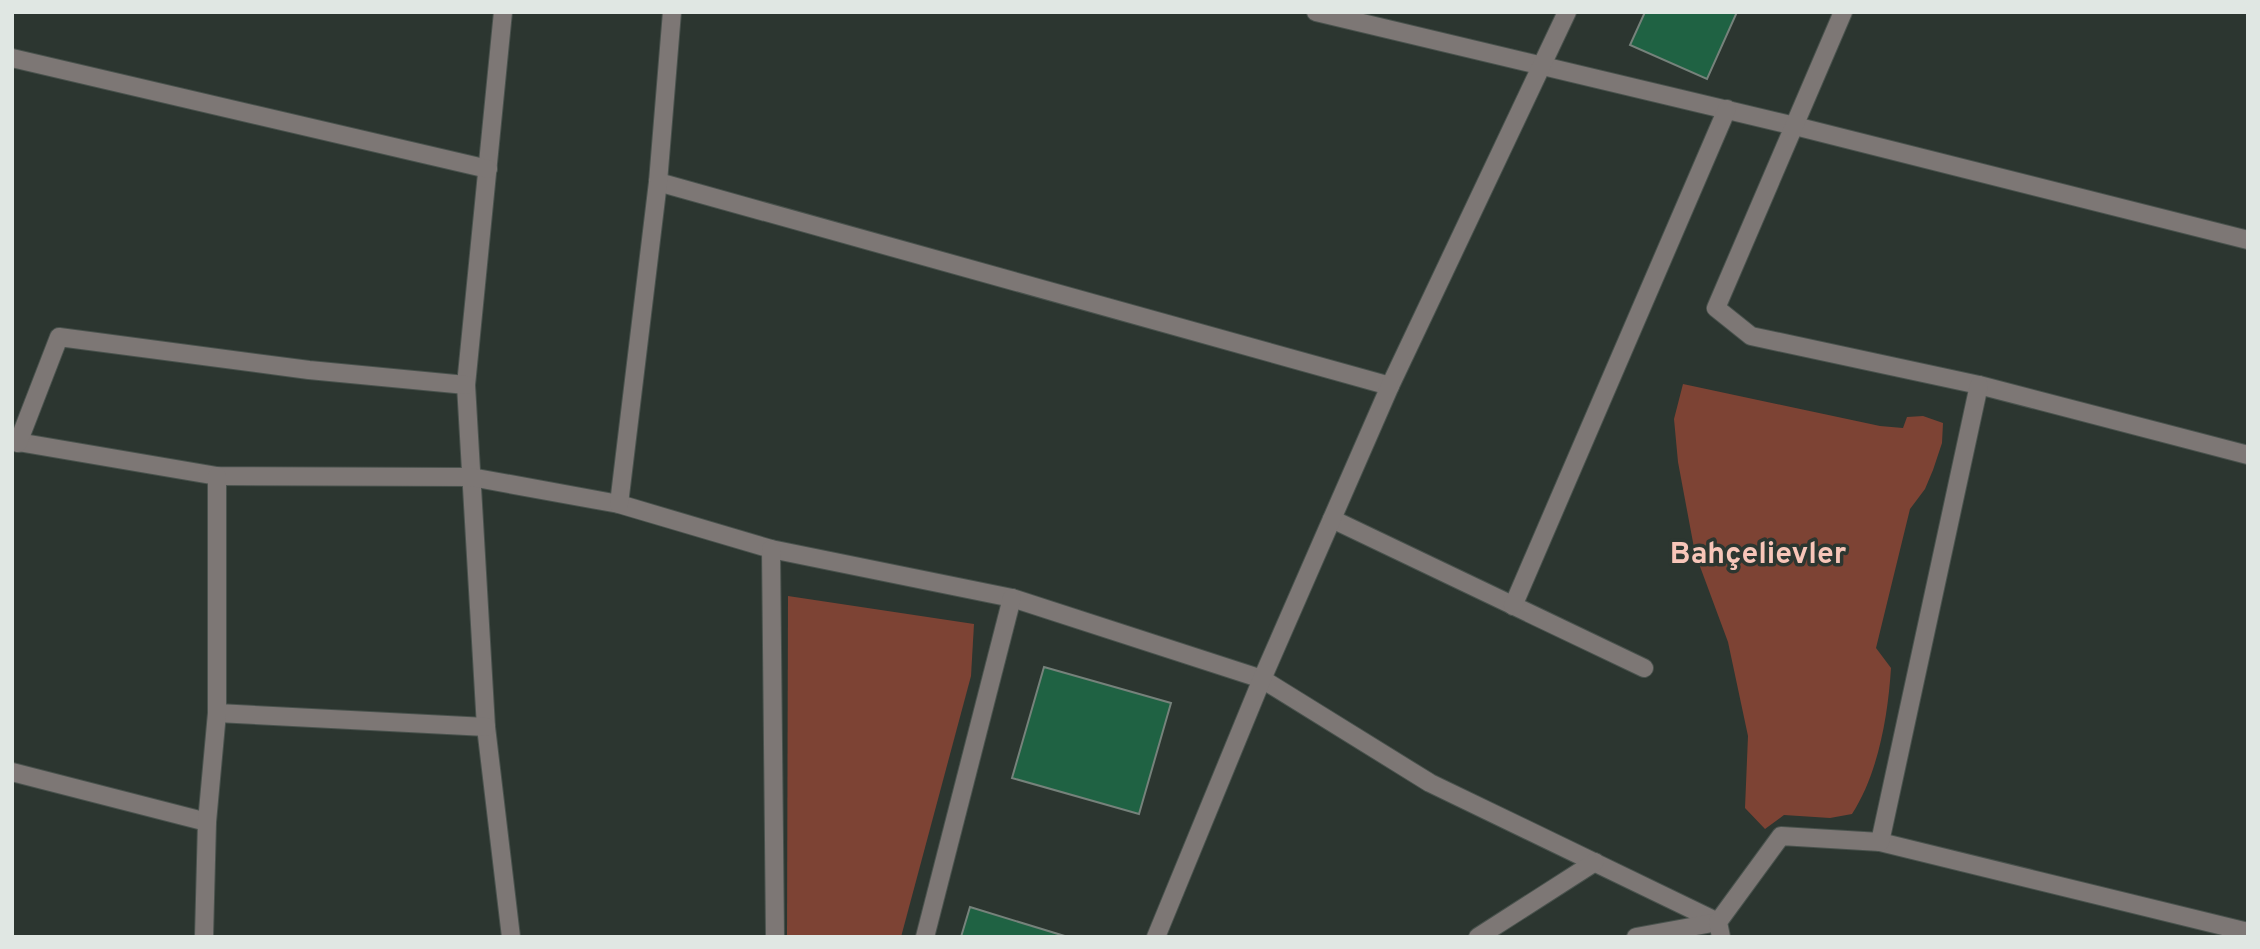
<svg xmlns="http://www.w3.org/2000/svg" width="2260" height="949" viewBox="0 0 2260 949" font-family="Overpass,sans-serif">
  <rect width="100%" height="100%" fill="#2c3630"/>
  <g fill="#7d4334">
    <path d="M 1683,384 L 1880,426 L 1903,428 L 1907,417 L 1923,416 L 1943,423 L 1942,443 L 1933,470 L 1925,489 L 1910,509 L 1876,648 L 1891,668 C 1888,716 1878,774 1852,814 L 1830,818 L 1784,815 L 1765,829 L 1745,808 L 1748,736 L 1728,642 L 1695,553 L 1678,462 L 1674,419 Z"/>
    <path d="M 788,596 L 974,624 L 971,676 L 901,937 L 787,937 Z"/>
  </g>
  <g fill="#1f6243" stroke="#76827b" stroke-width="2">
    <path d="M 1645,12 L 1737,12 L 1707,79 L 1630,45 Z"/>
    <path d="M 1044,667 L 1171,703 L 1139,814 L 1012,778 Z"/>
    <path d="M 970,907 L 1068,937 L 961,937 Z"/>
  </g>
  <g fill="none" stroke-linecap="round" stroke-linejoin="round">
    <defs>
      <g id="minor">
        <path d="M 503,12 L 466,385 L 486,727 L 511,937"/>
        <path d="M 1316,12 L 1795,126 L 2248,240"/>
        <path d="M 1843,12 L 1716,308 L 1751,336 L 1979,385 L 2248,455"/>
        <path d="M 12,58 L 488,169"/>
        <path d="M 658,182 L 1390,386"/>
        <path d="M 12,441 L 217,476 L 471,477 L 619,504 L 771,549 L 1012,598 L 1262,679 L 1430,783 L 1718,922"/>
        <path d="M 18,443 L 59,337 L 309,370 L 466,385"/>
        <path d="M 619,504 L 658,182 L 672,12"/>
        <path d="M 1332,519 L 1644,668"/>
        <path d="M 771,549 L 775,937"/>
        <path d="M 1513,606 L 1727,109"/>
        <path d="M 217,713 L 486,727"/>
        <path d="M 12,772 L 207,822"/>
        <path d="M 1880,842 L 2248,932"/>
        <path d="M 204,937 L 207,822 L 217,713 L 217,476"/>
        <path d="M 925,937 L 1012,598"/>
        <path d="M 1156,937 L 1262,679 L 1390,386 L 1567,12"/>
        <path d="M 1478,937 L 1595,862"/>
        <path d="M 1636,937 L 1718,922"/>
        <path d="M 1721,937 L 1718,922 L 1781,836 L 1880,842 L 1979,385"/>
      </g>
    </defs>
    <use href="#minor" stroke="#49524d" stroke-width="20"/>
    <use href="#minor" stroke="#7d7775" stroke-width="18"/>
  </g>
  <g text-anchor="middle" stroke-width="7" stroke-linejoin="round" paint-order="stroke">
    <g font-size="30" font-weight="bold" fill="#f8c6b9" stroke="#2c3630">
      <text x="1758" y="563">Bahçelievler</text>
    </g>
  </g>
  <rect width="2260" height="949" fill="none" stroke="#e0e7e3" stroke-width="28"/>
</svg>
